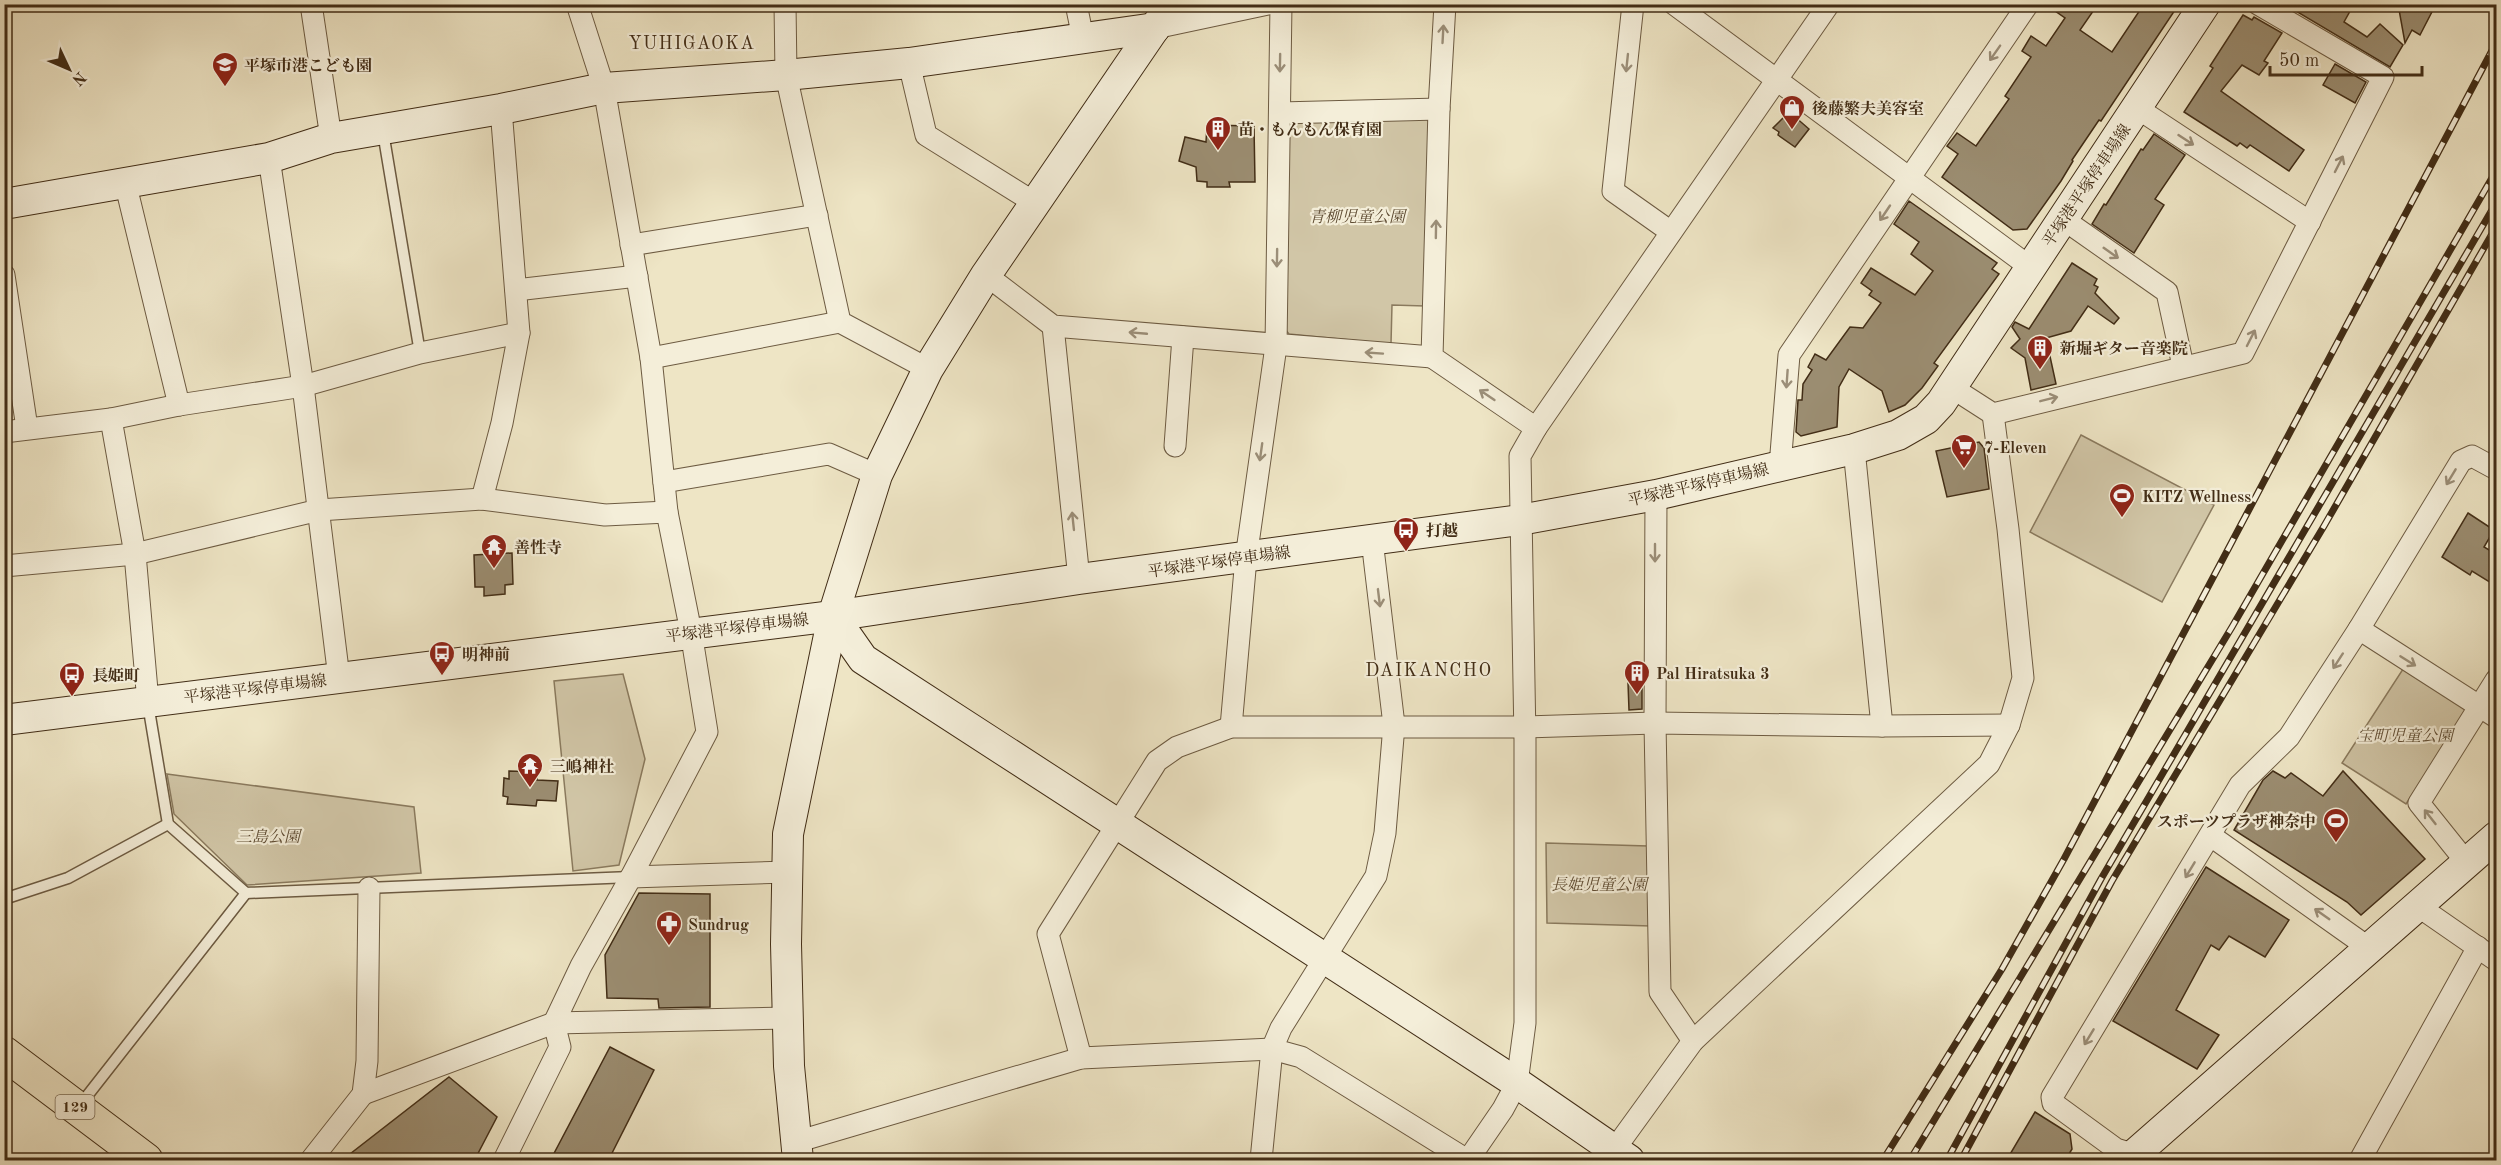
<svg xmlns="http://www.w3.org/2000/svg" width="2501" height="1165" viewBox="0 0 2501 1165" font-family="'Old Standard TT','Noto Serif JP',serif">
  <rect width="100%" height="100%" fill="#eee5c5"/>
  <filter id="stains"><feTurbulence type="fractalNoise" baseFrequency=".00333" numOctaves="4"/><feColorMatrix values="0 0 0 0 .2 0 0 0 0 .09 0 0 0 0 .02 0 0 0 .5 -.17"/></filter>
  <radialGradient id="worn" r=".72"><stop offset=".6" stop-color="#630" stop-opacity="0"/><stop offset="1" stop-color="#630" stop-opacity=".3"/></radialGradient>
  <g fill="#d1c6a7" stroke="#8a7a5e" stroke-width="1.5">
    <path d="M 1426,118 L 1429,122 L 1425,306 L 1392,305 L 1391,344 L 1289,334 L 1285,329 L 1289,127 L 1293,123 Z"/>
    <path d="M 2081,435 L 2214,505 L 2162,602 L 2030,532 Z"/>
    <path d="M 2405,666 L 2469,707 L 2406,804 L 2342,763 Z"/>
    <path d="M 623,674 L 645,759 L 619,865 L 573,871 L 554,681 Z"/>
    <path d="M 167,774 L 414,807 L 421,873 L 247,885 L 174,814 Z"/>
    <path d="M 1546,843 L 1648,846 L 1651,926 L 1547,923 Z"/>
  </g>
  <g fill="#9b8d71" stroke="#422d16" stroke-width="1.5">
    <path d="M 2045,4 L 2098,4 L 2080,30 L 2112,52 L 2144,4 L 2179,4 L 2101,121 L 2099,120 L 2072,160 L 2073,161 L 2061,181 L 2027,229 L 2013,230 L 1942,177 L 1958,154 L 1947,146 L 1957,133 L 1976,146 L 2009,99 L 2005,96 L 2031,57 L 2022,51 L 2031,36 L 2046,46 L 2065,18 Z"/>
    <path d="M 2284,4 L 2354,4 L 2344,22 L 2367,37 L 2380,24 L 2403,45 L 2390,67 Z"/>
    <path d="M 2398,4 L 2436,4 L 2420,35 L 2412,30 L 2405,43 Z"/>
    <path d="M 2243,15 L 2252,20 L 2254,17 L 2282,33 L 2264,61 L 2268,63 L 2259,75 L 2242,65 L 2221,91 L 2304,150 L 2289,171 L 2250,145 L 2247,148 L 2240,143 L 2237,146 L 2184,112 L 2213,68 L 2210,66 Z"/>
    <path d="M 2335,64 L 2366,82 L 2355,103 L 2323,85 Z"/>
    <path d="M 1794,116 L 1809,129 L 1795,147 L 1778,135 L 1779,132 L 1773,128 L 1783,118 Z"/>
    <path d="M 1207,125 L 1254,126 L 1255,182 L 1229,182 L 1230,187 L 1207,187 L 1207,182 L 1197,181 L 1196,167 L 1179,161 L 1185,137 L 1206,142 Z"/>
    <path d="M 2154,134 L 2185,155 L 2155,199 L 2164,205 L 2134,253 L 2092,224 L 2104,204 L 2106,205 L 2141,149 L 2143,150 Z"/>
    <path d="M 1909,201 L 1997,263 L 1992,269 L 1999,274 L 1934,363 L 1938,366 L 1922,388 L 1905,405 L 1889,412 L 1882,391 L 1849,369 L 1839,387 L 1837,427 L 1801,436 L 1796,432 L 1798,400 L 1802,400 L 1803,384 L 1812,370 L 1808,367 L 1815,354 L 1826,360 L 1850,327 L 1863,328 L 1881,303 L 1869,295 L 1872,291 L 1861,283 L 1871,268 L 1915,295 L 1933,271 L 1911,254 L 1919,242 L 1894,224 Z"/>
    <path d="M 2072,263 L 2097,279 L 2094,285 L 2098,287 L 2095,293 L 2119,318 L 2114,324 L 2088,306 L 2071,331 L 2046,338 L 2056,384 L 2031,390 L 2025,358 L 2011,348 L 2020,339 L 2012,327 L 2015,322 L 2029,329 Z"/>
    <path d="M 1979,442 L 1984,448 L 1989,489 L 1947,497 L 1936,451 Z"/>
    <path d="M 2468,513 L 2494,530 L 2484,547 L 2496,554 L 2496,586 L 2472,571 L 2470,575 L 2442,557 Z"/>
    <path d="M 512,553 L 513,584 L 505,585 L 505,594 L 484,596 L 484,587 L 475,587 L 474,555 Z"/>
    <path d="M 1628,683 L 1642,683 L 1642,709 L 1629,710 Z"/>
    <path d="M 509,771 L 537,772 L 537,780 L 558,781 L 556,801 L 537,800 L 536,806 L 507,804 L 508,797 L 503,796 L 504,778 L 509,779 Z"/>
    <path d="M 2273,771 L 2285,778 L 2291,773 L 2323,796 L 2343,771 L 2425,859 L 2361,915 L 2347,902 L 2234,830 L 2263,780 Z"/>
    <path d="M 2206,867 L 2289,920 L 2265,957 L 2229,936 L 2219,950 L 2211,945 L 2176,1010 L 2219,1035 L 2197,1069 L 2113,1021 Z"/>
    <path d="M 639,893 L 710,894 L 710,1007 L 659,1008 L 658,999 L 607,998 L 605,955 Z"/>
    <path d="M 610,1047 L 654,1070 L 608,1161 L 550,1161 Z"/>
    <path d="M 449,1077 L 497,1117 L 474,1161 L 341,1161 Z"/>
    <path d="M 2035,1112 L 2070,1134 L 2072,1149 L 2065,1161 L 2006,1161 Z"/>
  </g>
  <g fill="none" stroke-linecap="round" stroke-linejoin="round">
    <defs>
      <g id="lane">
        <path d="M 383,132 L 420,353"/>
        <path d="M 148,704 L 168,824 L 246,893 L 631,877"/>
        <path d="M 4,899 L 68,878 L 168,824"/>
        <path d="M 80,1105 L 246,893"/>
      </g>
      <g id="street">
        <path d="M 311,4 L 331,138"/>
        <path d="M 785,4 L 786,75 L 840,322 L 928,369"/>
        <path d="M 1076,4 L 1083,38"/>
        <path d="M 1445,4 L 1439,109 L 1432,357 L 1536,428"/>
        <path d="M 1633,4 L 1613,191 L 1671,232"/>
        <path d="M 1674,4 L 2030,267"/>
        <path d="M 1155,28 L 1268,4"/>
        <path d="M 909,63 L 926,135 L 1035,203"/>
        <path d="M 2137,108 L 2310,222"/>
        <path d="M 1280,113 L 1439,109"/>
        <path d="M 269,158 L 303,386 L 339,678"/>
        <path d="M 125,182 L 179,405"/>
        <path d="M 2063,219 L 2167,292 L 2183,366"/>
        <path d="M 631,245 L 817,215"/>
        <path d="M 4,275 L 27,428"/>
        <path d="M 986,275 L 1053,326 L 1432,357"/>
        <path d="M 516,290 L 637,276"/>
        <path d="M 1053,326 L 1079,579"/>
        <path d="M 651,358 L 840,322"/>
        <path d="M 1951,387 L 1993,414 L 2243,353 L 2383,77 L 2258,4"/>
        <path d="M 111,419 L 135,554 L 148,702"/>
        <path d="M 4,432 L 111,419 L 179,405 L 303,386 L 420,353 L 519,333"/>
        <path d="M 1175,446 L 1183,337"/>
        <path d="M 1854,449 L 1882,726"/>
        <path d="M 1780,466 L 1789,355 L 2028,4"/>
        <path d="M 664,482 L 829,454 L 877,475"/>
        <path d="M 1656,495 L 1655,723 L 1660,992 L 1693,1041"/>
        <path d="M 482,499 L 502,423 L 519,333 L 501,109"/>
        <path d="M 4,566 L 135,554 L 319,510 L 482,499 L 605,515 L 667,512"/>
        <path d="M 2359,629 L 2496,717"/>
        <path d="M 1231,727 L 1246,558 L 1276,346 L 1281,4"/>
        <path d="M 2211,836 L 2369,948"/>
        <path d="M 2467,863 L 2419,803 L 2496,680"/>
        <path d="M 631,877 L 787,872"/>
        <path d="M 2418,906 L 2496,960"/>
        <path d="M 1081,1058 L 1048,934 L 1157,761 L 1177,747 L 1231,727 L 1525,727 L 1655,723 L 1882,726 L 2009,725"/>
        <path d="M 363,1094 L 554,1023 L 788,1018"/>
        <path d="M 796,1142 L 1081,1058 L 1272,1049 L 1301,1057 L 1467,1160"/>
        <path d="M 1614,1150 L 1693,1041 L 1989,764 L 2009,725 L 2023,678 L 2008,529 L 1993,414"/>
        <path d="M 311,1160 L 363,1094 L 367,1061 L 369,888"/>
        <path d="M 504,1160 L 560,1047 L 554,1023 L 581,966 L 631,877 L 707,732 L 691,632 L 667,512 L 651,358 L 604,88 L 577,4"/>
        <path d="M 1261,1160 L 1272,1049 L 1281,1028 L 1376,876 L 1385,833 L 1394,725 L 1372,540"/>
        <path d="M 1468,1160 L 1503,1109 L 1517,1083 L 1525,1023 L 1525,740 L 1520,456 L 1536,428 L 1829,4"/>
        <path d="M 2151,1160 L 2116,1149 L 2053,1103 L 2052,1097 L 2240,785 L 2289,737 L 2359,629 L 2461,461 L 2472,456 L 2496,469"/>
        <path d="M 2360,1160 L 2478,947"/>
      </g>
      <g id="secondary">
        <path d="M 4,204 L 269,158 L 331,138 L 501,109 L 604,88 L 786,75 L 909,63 L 1155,28"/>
        <path d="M 833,616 L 863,659 L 1517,1083 L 1629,1160"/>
        <path d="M 4,720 L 833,616 L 1079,579 L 1520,520 L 1656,495 L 1854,449 L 1898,435 L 1926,419 L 1941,403 L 2205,4"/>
        <path d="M 798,1160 L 789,1066 L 786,944 L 788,834 L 833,616 L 877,475 L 928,369 L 986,275 L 1171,4"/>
        <path d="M 2128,1160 L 2496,837"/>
      </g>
      <path id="highway" d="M 4,1053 L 146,1160"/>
    </defs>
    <use href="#lane" stroke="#6d5b42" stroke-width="13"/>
    <use href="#street" stroke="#6d5b42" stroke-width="23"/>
    <use href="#secondary" stroke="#422d16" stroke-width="32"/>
    <use href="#highway" stroke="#422d16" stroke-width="35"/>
    <use href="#lane" stroke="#f4eed9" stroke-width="10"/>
    <use href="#street" stroke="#f4eed9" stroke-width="21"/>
    <use href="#secondary" stroke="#f4eed9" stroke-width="30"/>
    <use href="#highway" stroke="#eee5c5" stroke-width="33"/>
    <defs>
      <g id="rail">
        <path d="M 1883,1160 L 2002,969 L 2064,859 L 2496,43"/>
        <path d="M 1910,1160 L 2232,627 L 2496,171"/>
        <path d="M 1947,1160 L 2101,879 L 2496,203"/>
        <path d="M 1961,1160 L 2112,881 L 2324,526 L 2496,227"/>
      </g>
    </defs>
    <use href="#rail" stroke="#422d16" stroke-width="7"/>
    <use href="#rail" stroke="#f4eed9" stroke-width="4.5" stroke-dasharray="14" stroke-linecap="butt"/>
  </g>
  <defs><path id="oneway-shaft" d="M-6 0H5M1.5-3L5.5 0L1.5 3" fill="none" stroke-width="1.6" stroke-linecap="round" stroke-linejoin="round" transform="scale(1.5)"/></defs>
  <g stroke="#9b8e78">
    <use href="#oneway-shaft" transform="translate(1443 34) rotate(-87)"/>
    <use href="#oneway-shaft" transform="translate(1995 53) rotate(125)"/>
    <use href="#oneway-shaft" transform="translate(1280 63) rotate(91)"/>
    <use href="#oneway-shaft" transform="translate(1627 63) rotate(96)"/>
    <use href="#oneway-shaft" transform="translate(2186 140) rotate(33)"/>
    <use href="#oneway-shaft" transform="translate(2339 164) rotate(-63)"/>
    <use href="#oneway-shaft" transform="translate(1885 213) rotate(124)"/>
    <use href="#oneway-shaft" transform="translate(1436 229) rotate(-89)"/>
    <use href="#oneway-shaft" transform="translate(2111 253) rotate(35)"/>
    <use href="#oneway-shaft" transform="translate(1277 258) rotate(91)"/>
    <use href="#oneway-shaft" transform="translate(1138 333) rotate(-175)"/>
    <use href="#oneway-shaft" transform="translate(2251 338) rotate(-63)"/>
    <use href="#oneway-shaft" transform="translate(1374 353) rotate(-176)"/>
    <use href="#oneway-shaft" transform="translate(1787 379) rotate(94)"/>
    <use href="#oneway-shaft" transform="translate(1487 395) rotate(-146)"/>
    <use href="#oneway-shaft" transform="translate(2049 399) rotate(-14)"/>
    <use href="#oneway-shaft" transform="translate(1261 452) rotate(98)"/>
    <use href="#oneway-shaft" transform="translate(2451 477) rotate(121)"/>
    <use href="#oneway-shaft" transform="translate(1073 521) rotate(-96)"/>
    <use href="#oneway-shaft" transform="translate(1655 553) rotate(90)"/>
    <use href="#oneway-shaft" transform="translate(1379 598) rotate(83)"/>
    <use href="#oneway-shaft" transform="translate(2338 661) rotate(123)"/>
    <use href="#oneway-shaft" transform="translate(2408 661) rotate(32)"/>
    <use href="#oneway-shaft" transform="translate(2430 817) rotate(-128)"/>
    <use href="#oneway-shaft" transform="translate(2190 870) rotate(121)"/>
    <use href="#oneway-shaft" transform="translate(2322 914) rotate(-145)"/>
    <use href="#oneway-shaft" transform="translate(2089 1037) rotate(121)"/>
  </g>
  <defs>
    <symbol id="school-pin" viewBox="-11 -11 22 30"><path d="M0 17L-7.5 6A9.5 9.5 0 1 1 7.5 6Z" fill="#8f2418" stroke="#f4eed9"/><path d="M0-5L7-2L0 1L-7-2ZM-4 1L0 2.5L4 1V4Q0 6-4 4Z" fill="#fff"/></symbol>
    <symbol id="shop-pin" viewBox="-11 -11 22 30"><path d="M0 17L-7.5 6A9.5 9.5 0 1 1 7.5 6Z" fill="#8f2418" stroke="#f4eed9"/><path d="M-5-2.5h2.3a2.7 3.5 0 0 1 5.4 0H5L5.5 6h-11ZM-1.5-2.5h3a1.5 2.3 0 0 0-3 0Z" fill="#fff"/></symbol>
    <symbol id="building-pin" viewBox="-11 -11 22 30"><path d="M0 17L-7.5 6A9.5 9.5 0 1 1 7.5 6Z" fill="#8f2418" stroke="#f4eed9"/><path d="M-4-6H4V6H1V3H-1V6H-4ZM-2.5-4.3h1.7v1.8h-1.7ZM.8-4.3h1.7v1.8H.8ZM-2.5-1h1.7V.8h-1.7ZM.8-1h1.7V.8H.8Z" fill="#fff"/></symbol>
    <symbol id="supermarket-pin" viewBox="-11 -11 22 30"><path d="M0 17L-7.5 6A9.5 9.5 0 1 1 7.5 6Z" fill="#8f2418" stroke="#f4eed9"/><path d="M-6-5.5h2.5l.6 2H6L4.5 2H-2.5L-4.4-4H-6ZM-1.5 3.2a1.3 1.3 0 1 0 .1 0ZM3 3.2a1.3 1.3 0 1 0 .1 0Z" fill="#fff"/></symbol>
    <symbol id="stadium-pin" viewBox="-11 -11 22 30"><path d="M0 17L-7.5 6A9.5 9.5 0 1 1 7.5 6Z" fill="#8f2418" stroke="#f4eed9"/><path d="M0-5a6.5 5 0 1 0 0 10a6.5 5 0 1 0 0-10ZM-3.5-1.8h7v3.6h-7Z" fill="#fff"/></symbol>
    <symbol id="bus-pin" viewBox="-11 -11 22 30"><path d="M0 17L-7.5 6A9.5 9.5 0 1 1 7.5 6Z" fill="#8f2418" stroke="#f4eed9"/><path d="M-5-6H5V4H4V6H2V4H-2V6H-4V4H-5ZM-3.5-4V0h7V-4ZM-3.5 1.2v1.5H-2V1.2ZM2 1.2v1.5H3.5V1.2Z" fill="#fff"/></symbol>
    <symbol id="temple-pin" viewBox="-11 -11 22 30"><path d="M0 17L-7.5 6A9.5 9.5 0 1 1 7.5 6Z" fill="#8f2418" stroke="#f4eed9"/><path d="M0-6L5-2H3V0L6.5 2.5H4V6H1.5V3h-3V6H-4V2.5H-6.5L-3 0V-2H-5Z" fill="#fff"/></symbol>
    <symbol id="pharmacy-pin" viewBox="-11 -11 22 30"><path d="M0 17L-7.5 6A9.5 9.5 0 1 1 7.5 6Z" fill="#8f2418" stroke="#f4eed9"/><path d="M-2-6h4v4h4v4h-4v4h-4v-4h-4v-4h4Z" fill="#fff"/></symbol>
  </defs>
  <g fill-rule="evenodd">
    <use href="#school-pin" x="210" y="50" width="30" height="40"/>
    <use href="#shop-pin" x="1777" y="93" width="30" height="40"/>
    <use href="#building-pin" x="1203" y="114" width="30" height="40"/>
    <use href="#building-pin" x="2025" y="333" width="30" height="40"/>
    <use href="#supermarket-pin" x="1949" y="432" width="30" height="40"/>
    <use href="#stadium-pin" x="2107" y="481" width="30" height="40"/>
    <use href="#bus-pin" x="1391" y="515" width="30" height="40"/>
    <use href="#temple-pin" x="479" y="532" width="30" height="40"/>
    <use href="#bus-pin" x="427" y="639" width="30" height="40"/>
    <use href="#building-pin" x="1622" y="658" width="30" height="40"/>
    <use href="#bus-pin" x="57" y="660" width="30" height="40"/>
    <use href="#temple-pin" x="515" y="751" width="30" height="40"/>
    <use href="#stadium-pin" x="2321" y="806" width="30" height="40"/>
    <use href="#pharmacy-pin" x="654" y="909" width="30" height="40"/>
  </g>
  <g text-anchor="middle" stroke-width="4.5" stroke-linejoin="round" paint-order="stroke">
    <rect fill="#f4eed9" stroke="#776750" stroke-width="1.5" x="55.5" y="1095" width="39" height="24" rx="4.5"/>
    <g font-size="15" font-weight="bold" fill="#422d16">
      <text x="75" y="1112">129</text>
    </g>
    <g font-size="16" font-weight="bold" fill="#422d16" stroke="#f4eed9" text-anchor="start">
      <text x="244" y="71">平塚市港こども園</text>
      <text x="1812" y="114">後藤繁夫美容室</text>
      <text x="1238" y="135">苗・もんもん保育園</text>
      <text x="2060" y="354">新堀ギター音楽院</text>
      <text x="1984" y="453">7-Eleven</text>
      <text x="2142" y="502">KITZ Wellness</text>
      <text x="1426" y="536">打越</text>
      <text x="514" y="553">善性寺</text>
      <text x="462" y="660">明神前</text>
      <text x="1656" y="679">Pal Hiratsuka 3</text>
      <text x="92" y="681">長姫町</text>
      <text x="550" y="772">三嶋神社</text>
      <text x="2316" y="827" text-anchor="end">スポーツプラザ神奈中</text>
      <text x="688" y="930">Sundrug</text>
    </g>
    <g font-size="16" fill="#422d16" stroke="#f4eed9">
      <text transform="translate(2086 185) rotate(-56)" y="6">平塚港平塚停車場線</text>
      <text transform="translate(1698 484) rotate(-13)" y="6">平塚港平塚停車場線</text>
      <text transform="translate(1219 561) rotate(-8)" y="6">平塚港平塚停車場線</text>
      <text transform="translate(737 627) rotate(-7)" y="6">平塚港平塚停車場線</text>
      <text transform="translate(255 688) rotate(-7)" y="6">平塚港平塚停車場線</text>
    </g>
    <g font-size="16" font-style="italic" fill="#5f4c33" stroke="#f4eed9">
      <text x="1357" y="222">青柳児童公園</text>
      <text x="2405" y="741">宝町児童公園</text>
      <text x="268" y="842">三島公園</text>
      <text x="1599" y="890">長姫児童公園</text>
    </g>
    <g font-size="18" letter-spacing="1.5" fill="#422d16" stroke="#f4eed9">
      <text x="692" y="49">YUHIGAOKA</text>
      <text x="1429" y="676">DAIKANCHO</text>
    </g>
  </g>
  <rect width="2501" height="1165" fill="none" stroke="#eee5c5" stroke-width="24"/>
  <rect x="6" y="6" width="2489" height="1153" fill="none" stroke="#422d16" stroke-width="3"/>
  <rect x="12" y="12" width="2477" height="1141" fill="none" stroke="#422d16" stroke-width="1.5"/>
  <g transform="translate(69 69) rotate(134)" stroke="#f4eed9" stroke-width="4.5" paint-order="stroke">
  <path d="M0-4.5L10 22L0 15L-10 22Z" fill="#422d16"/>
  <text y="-9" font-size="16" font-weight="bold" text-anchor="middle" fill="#422d16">N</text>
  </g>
  <path d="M2270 66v9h152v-9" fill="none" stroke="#422d16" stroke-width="3"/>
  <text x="2279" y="66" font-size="18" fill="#422d16" stroke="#f4eed9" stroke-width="4.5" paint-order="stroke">50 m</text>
  <rect width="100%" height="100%" filter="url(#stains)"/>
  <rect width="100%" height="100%" fill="url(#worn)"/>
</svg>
